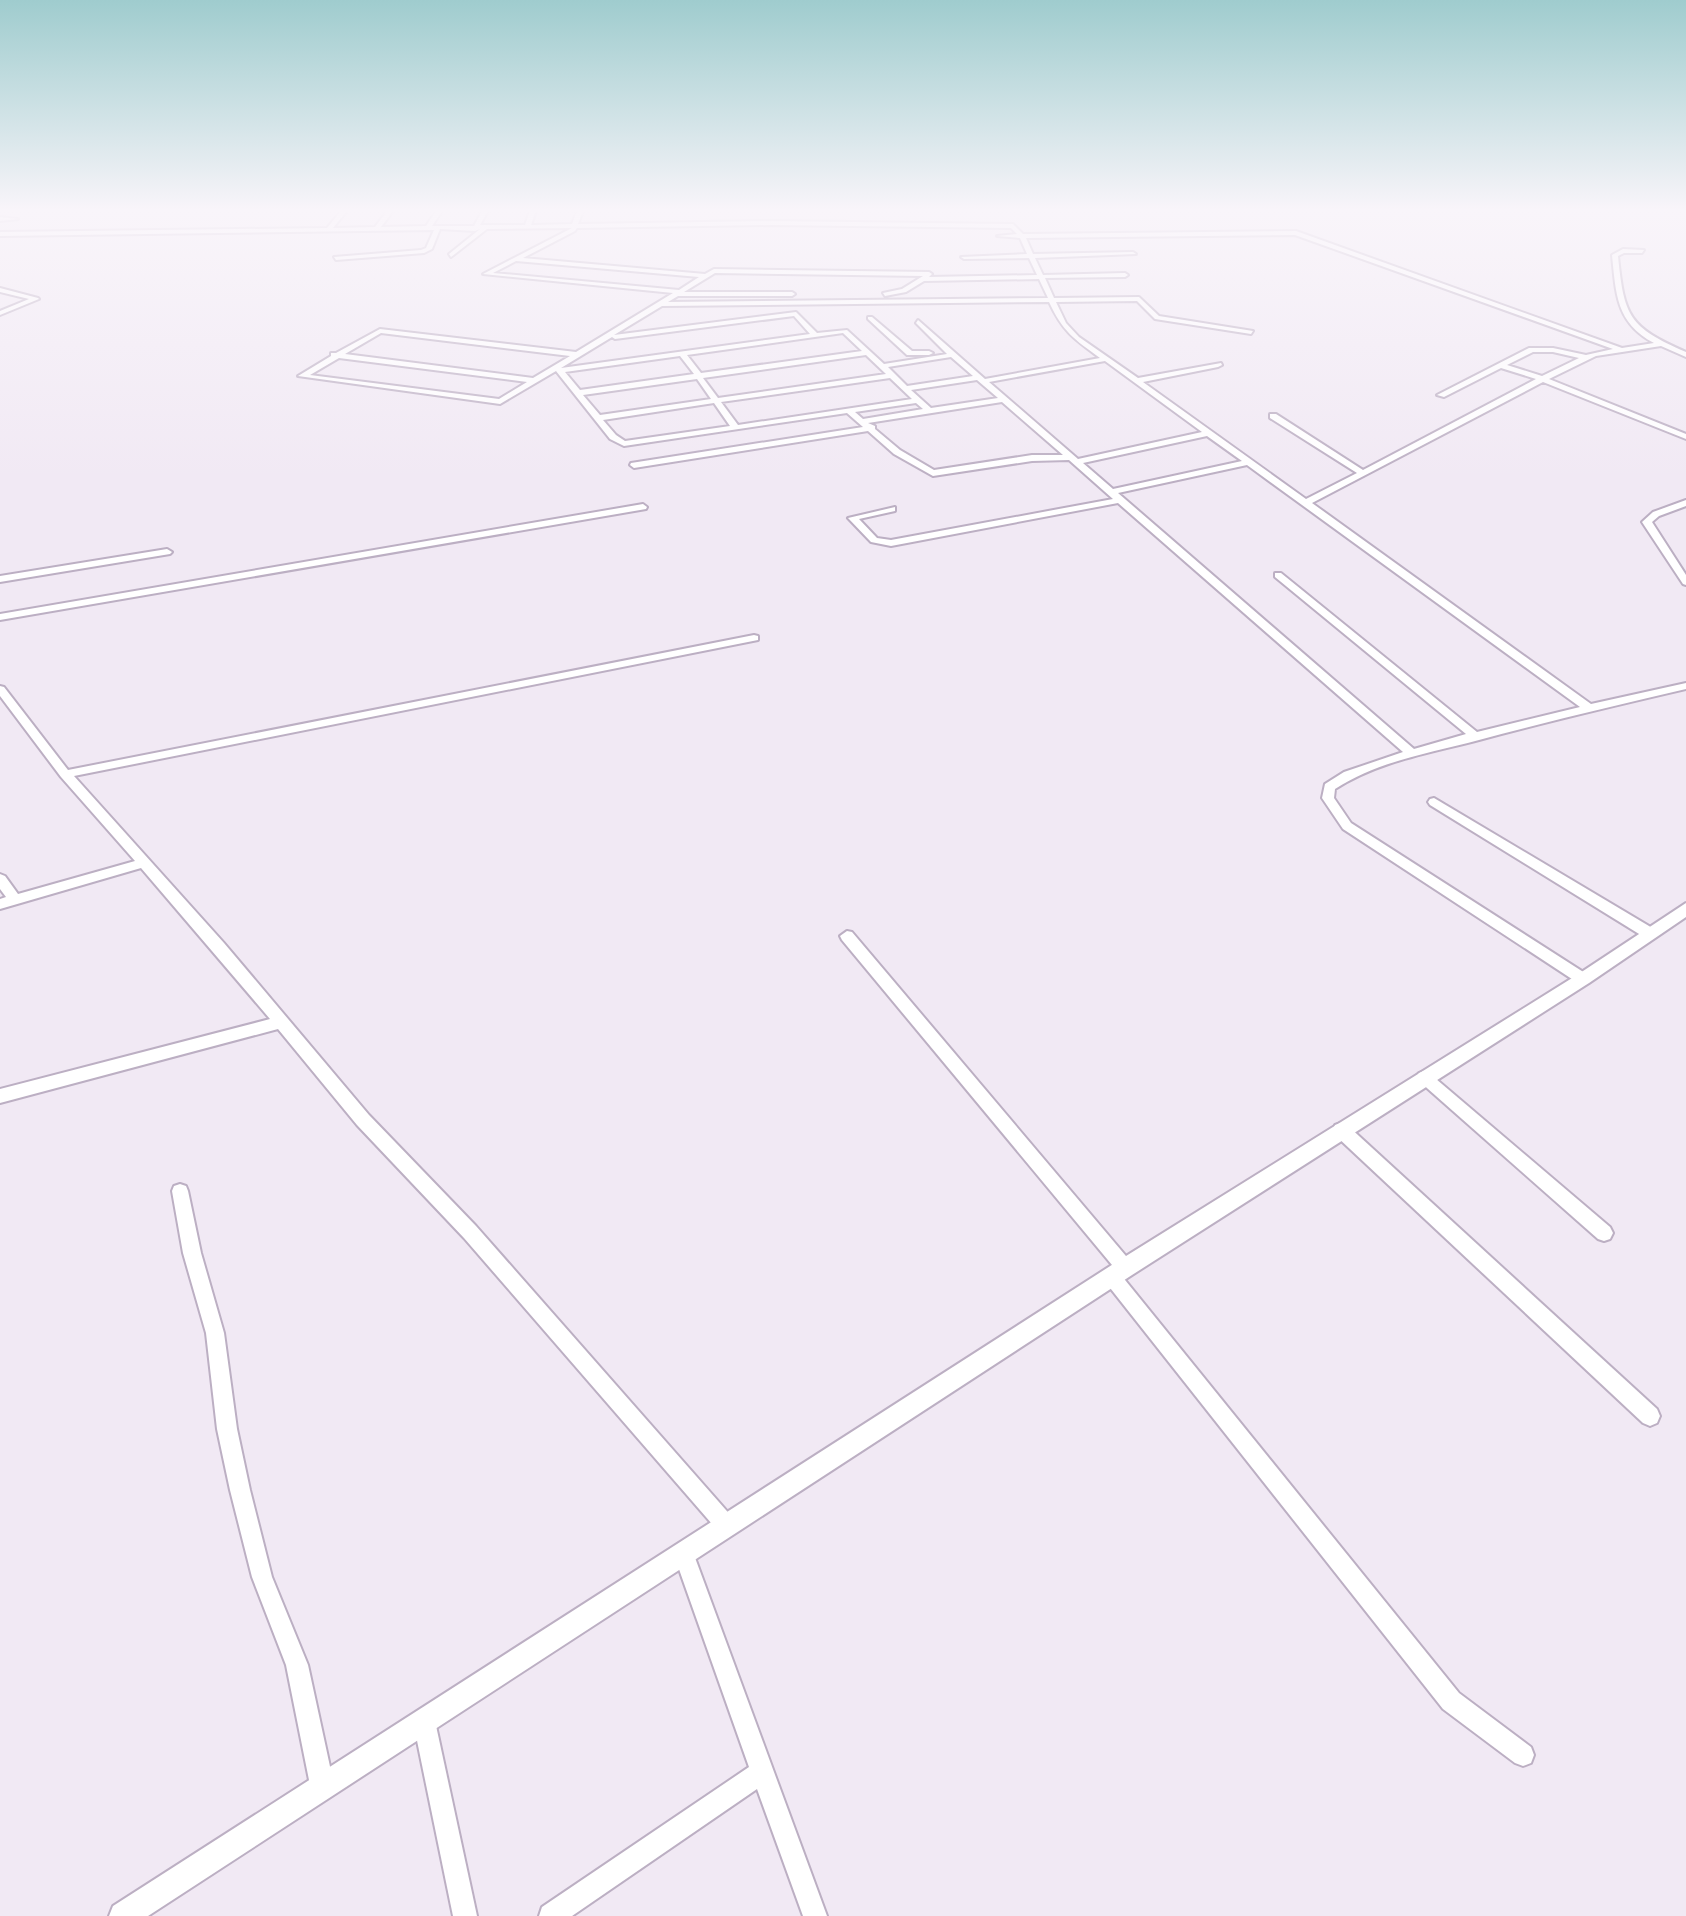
<svg xmlns="http://www.w3.org/2000/svg" width="1686" height="1916" viewBox="0 0 1686 1916" font-family="'Public Sans',sans-serif">
  <rect width="100%" height="100%" fill="#f1e9f4"/>
  <g fill="none" stroke-linecap="round" stroke-linejoin="round">
    <defs>
      <g id="minor">
        <path d="M 341,211 L 347,211 L 333,228 L 375,227 L 387,211 L 393,211 L 381,227 L 426,226 L 436,211 L 442,211 L 432,226 L 474,226 L 482,211 L 488,211 L 480,225 L 525,225 L 530,211 L 536,211 L 531,225 L 572,224 L 577,211 L 583,211 L 578,224 L 772,221 L 1013,224 L 1023,234 L 1296,231 L 1622,348 L 1654,343 C 1616,323 1616,294 1612,255 L 1623,249 L 1644,250 L 1642,253 L 1624,253 L 1618,256 C 1624,317 1629,327 1686,352 L 1686,357 L 1661,346 L 1596,356 L 1549,379 L 1686,434 L 1686,439 L 1543,382 L 1312,503 L 1591,704 L 1686,683 L 1686,689 C 1617,705 1546,722 1479,740 C 1430,753 1378,761 1335,789 L 1334,798 L 1351,823 L 1588,975 L 1590,979 L 1588,983 L 1578,983 L 1343,829 L 1322,798 L 1325,784 L 1344,772 L 1403,752 L 1118,503 L 891,546 L 871,542 L 848,518 L 895,507 L 895,511 L 859,519 L 877,538 L 891,540 L 1113,499 L 1069,460 L 1032,461 L 933,476 L 894,454 L 868,431 L 634,468 L 630,465 L 631,463 L 863,427 L 847,413 L 624,446 L 610,439 L 556,371 L 500,404 L 298,376 L 331,356 L 331,353 L 336,353 L 380,329 L 576,352 L 673,293 L 483,274 L 572,228 L 487,229 L 451,257 L 449,254 L 480,229 L 475,231 L 440,229 L 432,249 L 424,253 L 336,260 L 334,257 L 421,250 L 426,248 L 434,230 L 0,236 L 0,232 L 327,228 ZM 772,225 L 1011,228 L 1017,234 L 997,236 L 1020,238 L 1027,254 L 961,257 L 964,259 L 1029,258 L 1037,275 L 929,277 L 932,274 L 929,272 L 714,269 L 705,274 L 523,258 L 575,231 L 577,228 ZM 1295,235 L 1613,349 L 1586,355 L 1553,348 L 1529,348 L 1437,395 L 1444,397 L 1501,368 L 1536,379 L 1363,470 L 1276,414 L 1270,414 L 1270,418 L 1357,473 L 1306,499 L 1143,382 L 1218,367 L 1222,365 L 1221,363 L 1138,378 L 1079,337 L 1066,323 L 1056,302 L 1137,301 L 1155,319 L 1251,334 L 1253,331 L 1159,316 L 1139,297 L 1054,298 L 1045,278 L 1125,277 L 1128,275 L 1125,273 L 1043,275 L 1035,258 L 1136,254 L 1133,252 L 1033,254 L 1026,238 ZM 516,261 L 699,277 L 679,290 L 493,273 ZM 715,273 L 923,276 L 902,289 L 883,293 L 885,296 L 906,292 L 924,281 L 1039,279 L 1048,298 L 668,302 L 678,296 L 792,296 L 795,294 L 792,292 L 684,292 ZM 1049,302 C 1063,332 1074,339 1100,358 L 985,379 L 918,320 L 916,323 L 947,354 L 884,364 L 847,330 L 817,333 L 796,312 L 614,335 L 662,306 ZM 794,316 L 810,334 L 561,368 L 612,337 L 615,339 ZM 381,333 L 570,356 L 533,378 L 345,354 ZM 843,333 L 862,351 L 701,373 L 687,355 ZM 1533,352 L 1553,352 L 1579,358 L 1542,376 L 1507,365 ZM 866,355 L 886,374 L 718,398 L 703,378 ZM 680,356 L 694,374 L 580,390 L 565,372 ZM 951,357 L 973,376 L 907,386 L 888,367 ZM 339,358 L 527,382 L 499,399 L 310,375 ZM 1105,361 L 1202,432 L 1078,459 L 989,382 ZM 890,378 L 912,399 L 738,425 L 721,402 ZM 697,379 L 711,399 L 600,415 L 583,395 ZM 977,380 L 998,398 L 931,408 L 911,390 ZM 1002,402 L 1063,455 L 1032,455 L 934,470 L 900,450 L 875,429 L 875,426 L 868,423 ZM 714,403 L 730,426 L 625,441 L 616,435 L 603,420 ZM 916,403 L 923,409 L 863,419 L 855,412 ZM 1207,436 L 1242,461 L 1113,489 L 1083,463 ZM 1247,465 L 1580,707 L 1477,732 L 1281,573 L 1275,573 L 1275,577 L 1466,734 L 1414,749 L 1118,493 Z"/>
        <path d="M 0,217 L 18,219 L 0,221 Z"/>
        <path d="M 0,288 L 38,298 L 39,299 L 0,315 L 0,311 L 29,299 L 0,292 Z"/>
        <path d="M 868,317 L 872,317 L 912,351 L 929,351 L 933,353 L 929,355 L 907,355 L 868,319 Z"/>
        <path d="M 1686,500 L 1686,506 L 1659,516 L 1652,522 L 1686,575 L 1686,585 L 1683,584 L 1642,522 L 1653,512 Z"/>
        <path d="M 643,504 L 647,507 L 646,509 L 0,620 L 0,614 Z"/>
        <path d="M 167,549 L 172,552 L 170,554 L 0,582 L 0,576 Z"/>
        <path d="M 754,635 L 758,636 L 758,640 L 74,776 L 224,943 L 369,1115 L 476,1226 L 733,1518 L 736,1525 L 733,1532 L 726,1535 L 719,1532 L 464,1238 L 357,1125 L 278,1029 L 0,1103 L 0,1089 L 270,1019 L 141,868 L 0,909 L 0,899 L 6,897 L 0,889 L 0,874 L 5,876 L 18,894 L 135,861 L 61,777 L 0,696 L 0,686 L 4,687 L 68,770 Z"/>
        <path d="M 1434,798 L 1654,929 L 1656,933 L 1654,937 L 1644,937 L 1430,805 L 1428,802 L 1430,799 Z"/>
        <path d="M 847,931 L 852,932 L 1131,1262 L 1134,1268 L 1131,1274 L 1125,1276 L 1121,1275 L 1459,1693 L 1531,1747 L 1534,1755 L 1531,1763 L 1523,1766 L 1515,1763 L 1443,1709 L 1107,1284 L 1104,1278 L 1107,1272 L 1113,1270 L 1117,1271 L 842,940 L 840,936 Z"/>
        <path d="M 1424,1071 L 1429,1073 L 1610,1227 L 1613,1233 L 1610,1239 L 1604,1241 L 1598,1239 L 1419,1081 L 1416,1077 L 1419,1073 Z"/>
        <path d="M 1341,1123 L 1347,1125 L 1657,1409 L 1660,1416 L 1657,1423 L 1650,1426 L 1643,1423 L 1335,1135 L 1333,1130 L 1335,1125 Z"/>
        <path d="M 180,1184 L 186,1186 L 188,1191 L 201,1253 L 224,1333 L 237,1429 L 250,1490 L 272,1577 L 308,1665 L 334,1785 L 330,1793 L 322,1797 L 314,1793 L 310,1785 L 286,1665 L 252,1577 L 230,1490 L 217,1429 L 206,1333 L 183,1253 L 172,1191 L 174,1186 Z"/>
        <path d="M 684,1545 L 691,1548 L 694,1555 L 827,1916 L 803,1916 L 757,1789 L 572,1916 L 539,1916 L 542,1907 L 749,1767 L 674,1555 L 677,1548 Z"/>
        <path d="M 424,1710 L 432,1713 L 435,1721 L 477,1916 L 453,1916 L 413,1721 L 416,1713 Z"/>
      </g>
      <path id="tertiary" d="M 1686,903 L 1686,917 L 1589,983 L 1132,1275 L 148,1916 L 109,1916 L 113,1906 L 1118,1261 L 1577,975 Z"/>
    </defs>
    <use href="#minor" stroke="#bcafc3" stroke-width="4"/>
    <use href="#tertiary" stroke="#bcafc3" stroke-width="4"/>
    <use href="#minor" fill="#fff" fill-rule="evenodd"/>
    <use href="#tertiary" fill="#fff" fill-rule="evenodd"/>
  </g>
  <linearGradient id="sky" x2="0" y2="1"><stop stop-color="#9fccce"/><stop offset="0.44" stop-color="#f9f5fa"/><stop offset="1" stop-color="#f9f5fa" stop-opacity="0"/></linearGradient>
  <rect width="1686" height="479" fill="url(#sky)"/>
</svg>
